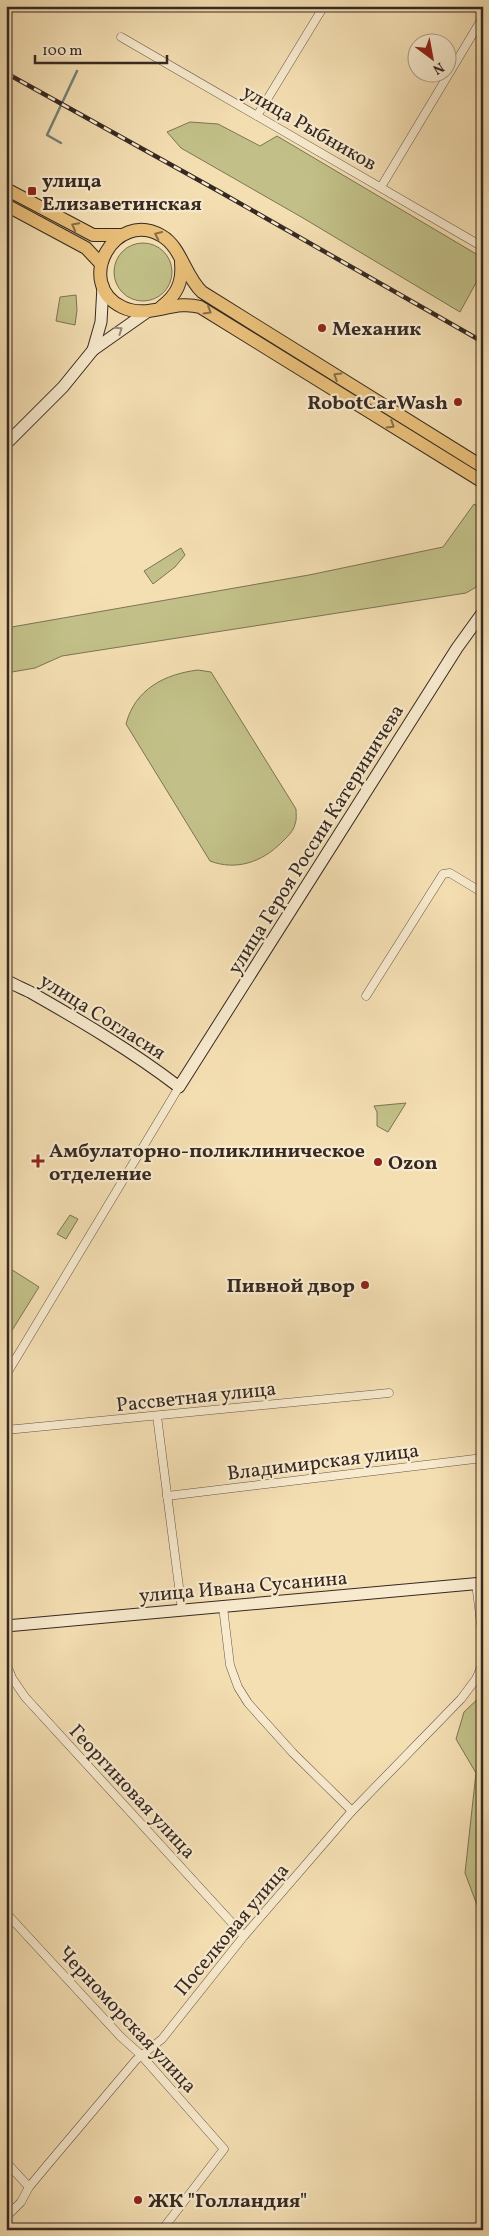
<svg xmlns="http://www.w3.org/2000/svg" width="489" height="2236" viewBox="0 0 489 2236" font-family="Vollkorn,serif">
  <rect width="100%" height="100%" fill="#f4dfb3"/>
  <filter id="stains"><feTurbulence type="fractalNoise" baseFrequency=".004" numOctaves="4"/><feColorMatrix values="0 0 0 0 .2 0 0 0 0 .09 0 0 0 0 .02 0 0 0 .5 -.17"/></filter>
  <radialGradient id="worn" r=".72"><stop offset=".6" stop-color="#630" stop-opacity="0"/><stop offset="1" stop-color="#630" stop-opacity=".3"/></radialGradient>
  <g fill="#c2c088" stroke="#7c7455">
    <path d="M 190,122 L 218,124 L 260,146 L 277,136 L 483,258 L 483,270 L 460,312 L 303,218 L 181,148 L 167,132 Z"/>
    <circle cx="143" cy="272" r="29"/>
    <path d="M 76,295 L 77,310 L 75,325 L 56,321 L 60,297 Z"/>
    <path d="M 474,504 L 483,509 L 483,583 L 466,593 L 62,656 L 35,668 L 6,673 L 6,628 L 309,575 L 443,547 Z"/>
    <path d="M 181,548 L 185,555 L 175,567 L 153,584 L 144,571 Z"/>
    <path d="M 198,670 L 211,672 L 296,809 C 296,813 297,820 295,824 C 294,831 286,838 281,843 C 262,862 236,871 210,861 L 126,724 C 135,689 165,674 198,670 Z"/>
    <path d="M 406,1103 L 388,1132 L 377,1126 L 377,1112 L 374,1106 Z"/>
    <path d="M 70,1215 L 78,1219 L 66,1239 L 57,1234 Z"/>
    <path d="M 6,1266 L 39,1287 L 6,1340 Z"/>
    <path d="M 483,1694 L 483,1921 L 465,1873 L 476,1773 L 456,1739 L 464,1712 Z"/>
  </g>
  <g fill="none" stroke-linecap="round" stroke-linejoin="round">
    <path stroke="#738276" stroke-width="2.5" d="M 61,143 L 47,135 L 77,71"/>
    <defs>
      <g id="street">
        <path d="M 121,37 L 483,247"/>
        <path d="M 257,116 L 324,6"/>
        <path d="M 381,187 L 483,17"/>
        <path d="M 366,996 L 443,874 L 450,873 L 483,893"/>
        <path d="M 6,1375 L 179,1087"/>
        <path d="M 157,1416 L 182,1610"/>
        <path d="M 6,1430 L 389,1393"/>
        <path d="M 167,1496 L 483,1458"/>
        <path d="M 476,1583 L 483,1640"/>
        <path d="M 223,1607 L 230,1665 L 238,1687 L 248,1703 L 293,1753 L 352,1811"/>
        <path d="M 6,1663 L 12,1678 L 25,1697 L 244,1936"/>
        <path d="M 6,1913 L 121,2037 L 141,2055 L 224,2149 L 162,2230"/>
        <path d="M 6,2162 L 29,2187"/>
        <path d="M 6,2217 L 21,2202 L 29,2187 L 49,2163 L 136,2060 L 162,2039 L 244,1936 L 352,1811 L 461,1699 L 476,1679 L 483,1663"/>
      </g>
      <g id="secondary">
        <path d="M 93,350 L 101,322 L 103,286"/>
        <path d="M 6,444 L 63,387 L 93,350 L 147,312"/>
        <path d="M 6,980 C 14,985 22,988 30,992 C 81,1021 132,1051 179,1087 L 457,648 L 483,612"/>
        <path d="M 6,1626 L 483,1583"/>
      </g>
      <g id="primary">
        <path d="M 6,189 L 93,235 L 122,235"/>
        <path d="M 6,205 L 86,248 L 101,264"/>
        <path d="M 161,307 C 177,295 183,282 181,262"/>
        <path d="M 483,467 L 202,292 C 185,276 181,247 162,236 C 114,208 74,284 122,307 C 148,320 173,299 200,307 L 483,482"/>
      </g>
    </defs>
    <use href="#street" stroke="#665646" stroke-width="9"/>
    <use href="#secondary" stroke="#362922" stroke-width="13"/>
    <use href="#primary" stroke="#362922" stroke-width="14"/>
    <use href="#street" stroke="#f8eace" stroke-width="8"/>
    <use href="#secondary" stroke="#f8eace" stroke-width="11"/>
    <use href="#primary" stroke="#eac07a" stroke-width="12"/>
    <defs>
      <path id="rail" d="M 6,73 L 220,192 L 483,342"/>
    </defs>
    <use href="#rail" stroke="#362922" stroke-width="4.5"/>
    <use href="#rail" stroke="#f8eace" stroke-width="2.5" stroke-dasharray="8" stroke-linecap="butt"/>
  </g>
  <defs><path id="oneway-chevron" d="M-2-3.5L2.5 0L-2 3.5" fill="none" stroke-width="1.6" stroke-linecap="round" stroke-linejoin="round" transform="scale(1.25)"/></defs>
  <g stroke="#876d4a">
    <use href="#oneway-chevron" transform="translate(75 226) rotate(-152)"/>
    <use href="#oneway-chevron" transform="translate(158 235) rotate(-155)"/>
    <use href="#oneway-chevron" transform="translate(208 311) rotate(31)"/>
    <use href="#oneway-chevron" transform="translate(337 376) rotate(-148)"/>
    <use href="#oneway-chevron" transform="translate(391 425) rotate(32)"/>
  </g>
  <use stroke="#978a78" href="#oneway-chevron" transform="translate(119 330) rotate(-35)"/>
  <g fill="#8f2418" stroke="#f8eace" stroke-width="2">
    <rect x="27" y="186" width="10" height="10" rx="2.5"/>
    <circle cx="322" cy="328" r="5"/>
    <circle cx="458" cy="402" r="5"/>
    <path d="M35.5 1153.5h5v5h5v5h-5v5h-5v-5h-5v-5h5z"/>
    <circle cx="378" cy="1162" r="5"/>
    <circle cx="365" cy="1285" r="5"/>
    <circle cx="138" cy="2200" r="5"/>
  </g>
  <g text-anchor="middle" stroke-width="4.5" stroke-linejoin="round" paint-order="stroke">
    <g font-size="20" fill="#362922" stroke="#f8eace">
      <text transform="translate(310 127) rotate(30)" y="7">улица Рыбников</text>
      <text transform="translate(315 839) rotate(-58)" y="7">улица Героя России Катериничева</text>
      <text transform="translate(103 1016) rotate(32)" y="7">улица Согласия</text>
      <text transform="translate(196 1396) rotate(-6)" y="7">Рассветная улица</text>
      <text transform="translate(323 1461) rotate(-7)" y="7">Владимирская улица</text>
      <text transform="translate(243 1586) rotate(-5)" y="7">улица Ивана Сусанина</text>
      <text transform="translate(133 1791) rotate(47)" y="7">Георгиновая улица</text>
      <text transform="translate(231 1929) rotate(-50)" y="7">Поселковая улица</text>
      <text transform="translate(128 2019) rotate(47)" y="7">Черноморская улица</text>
    </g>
    <g font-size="20" font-weight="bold" fill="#362922" stroke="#f8eace" text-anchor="start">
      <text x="42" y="187">улица<tspan x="42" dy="23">Елизаветинская</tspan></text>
      <text x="332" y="335">Механик</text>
      <text x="448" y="409" text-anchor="end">RobotCarWash</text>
      <text x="49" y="1157">Амбулаторно-поликлиническое<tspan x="49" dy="23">отделение</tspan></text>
      <text x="388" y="1169">Ozon</text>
      <text x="355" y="1292" text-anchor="end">Пивной двор</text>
      <text x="148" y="2207">ЖК "Голландия"</text>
    </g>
  </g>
  <rect width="489" height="2236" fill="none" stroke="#f4dfb3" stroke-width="25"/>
  <rect x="8" y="8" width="474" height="2221" fill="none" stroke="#362922" stroke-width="2.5"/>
  <rect x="12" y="12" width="464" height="2211" fill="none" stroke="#362922"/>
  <g transform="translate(432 58) rotate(148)"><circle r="24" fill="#f8eace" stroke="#aa9d89"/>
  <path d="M0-4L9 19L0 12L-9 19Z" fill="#8f2418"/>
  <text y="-8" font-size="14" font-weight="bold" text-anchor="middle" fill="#362922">N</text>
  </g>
  <path d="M35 55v8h132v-8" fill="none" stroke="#362922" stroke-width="2.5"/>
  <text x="42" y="55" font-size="15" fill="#362922" stroke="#f8eace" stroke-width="4" paint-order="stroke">100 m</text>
  <rect width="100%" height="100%" filter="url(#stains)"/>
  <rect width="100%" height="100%" fill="url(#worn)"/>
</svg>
